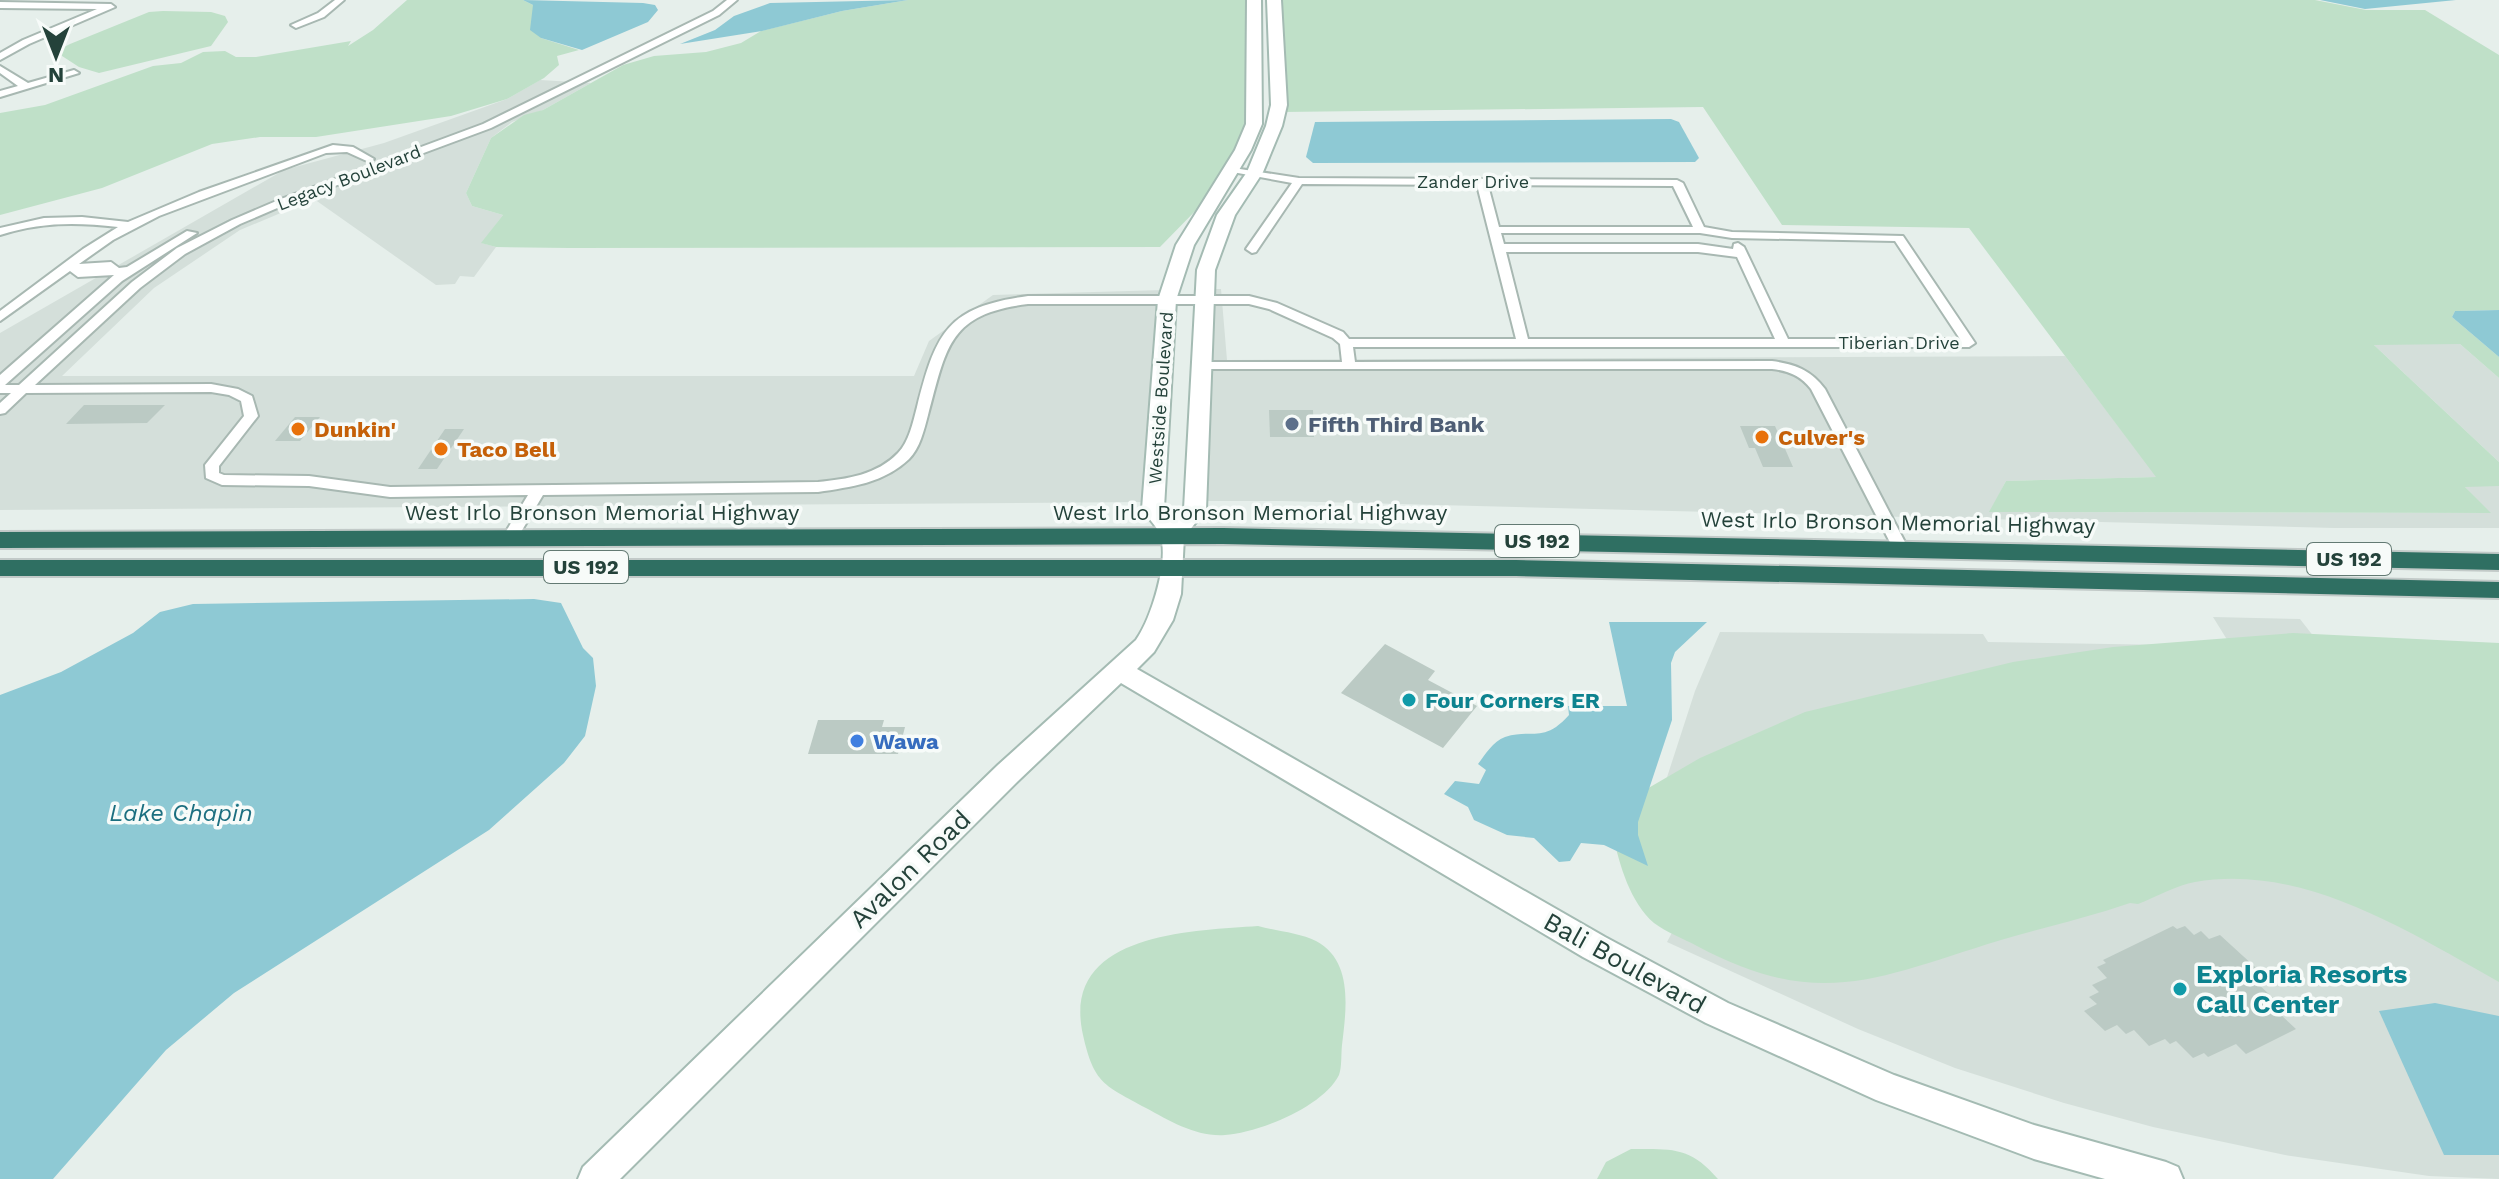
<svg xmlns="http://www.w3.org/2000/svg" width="2499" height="1179" viewBox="0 0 2499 1179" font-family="'Work Sans',sans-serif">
  <rect width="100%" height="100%" fill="#e6efeb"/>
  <g fill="#d4dfda">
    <path d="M 540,80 L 591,83 L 543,110 L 512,122 L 491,138 L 466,193 L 472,206 L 503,215 L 482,243 L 496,247 L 474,277 L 460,276 L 455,284 L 436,285 L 314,199 L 240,230 L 154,288 L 62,376 L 914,376 L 929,341 L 993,295 L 1164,290 L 1146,502 L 0,510 L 0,333 L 284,170 L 384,143 L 507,99 Z"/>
    <path d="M 1211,289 L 1221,289 L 1227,360 L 2065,356 L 2157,477 L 2006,481 L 1990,512 L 2489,513 L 2464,486 L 2499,486 L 2499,528 L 2334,528 L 1282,501 L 1204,501 Z"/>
    <path d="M 2373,344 L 2460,344 L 2499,378 L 2499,462 Z"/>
    <path d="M 2213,617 L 2300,619 L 2499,874 L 2499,1179 L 2429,1176 L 2285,1155 L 2153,1127 L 2064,1103 L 1955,1068 L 1858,1029 L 1667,942 L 1675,927 L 1657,808 L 1695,691 L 1720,632 L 1983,634 L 1988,642 L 2231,646 Z"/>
  </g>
  <g fill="#bfe0c8">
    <path d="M 407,0 L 523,0 L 533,5 L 541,38 L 579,50 L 557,56 L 559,65 L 544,78 L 507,99 L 451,116 L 316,137 L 260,137 L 212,144 L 102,188 L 0,215 L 0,113 L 45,105 L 153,66 L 181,63 L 203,52 L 225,51 L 236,57 L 256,57 L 351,41 L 348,46 L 373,30 Z"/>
    <path d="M 908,0 L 1249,0 L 1249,123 L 1237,149 L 1204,202 L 1160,247 L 569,248 L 496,247 L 481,243 L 503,215 L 472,206 L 466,193 L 491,138 L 524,115 L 543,110 L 623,65 L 654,56 L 706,52 L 741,43 L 761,31 L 842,11 Z"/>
    <path d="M 1279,0 L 2315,0 L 2366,10 L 2425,10 L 2499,55 L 2499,310 L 2455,311 L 2452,317 L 2499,357 L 2499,378 L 2460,344 L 2374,345 L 2499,462 L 2499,486 L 2465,487 L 2491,513 L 1989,512 L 2006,481 L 2156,477 L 1969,228 L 1782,225 L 1703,107 L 1283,112 Z"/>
    <path d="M 163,11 L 211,12 L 225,16 L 228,22 L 211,46 L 99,73 L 79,67 L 59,54 L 60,49 L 70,44 L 149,12 Z"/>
    <path d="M 2293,633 L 2499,643 L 2499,982 C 2409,932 2303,863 2195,882 C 2177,885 2156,897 2138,904 L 2130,903 C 2087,918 2044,927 2001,940 C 1879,977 1821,1012 1697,946 C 1684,939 1666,932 1654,923 C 1630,902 1620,866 1613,836 L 1645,790 L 1700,758 L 1805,712 L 2013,662 L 2113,647 Z"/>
    <path d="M 1258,926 C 1276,931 1300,933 1316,941 C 1354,961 1346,1011 1342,1045 C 1341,1054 1342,1067 1339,1075 C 1323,1107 1258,1133 1225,1135 C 1196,1137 1170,1121 1146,1108 C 1104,1085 1094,1084 1083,1035 C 1060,933 1190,931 1258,926 Z"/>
    <path d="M 1631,1149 C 1671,1149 1690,1146 1718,1179 L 1597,1179 L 1606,1162 Z"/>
  </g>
  <g fill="#8ec9d4">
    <path d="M 523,0 L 643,3 L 655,5 L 658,10 L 648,22 L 582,50 L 541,38 L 530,30 L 533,5 Z"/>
    <path d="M 908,0 L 842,11 L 762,31 L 680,44 L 715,30 L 734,16 L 770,3 Z"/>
    <path d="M 2320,0 L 2456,0 L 2365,9 Z"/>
    <path d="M 1671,119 L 1679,122 L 1699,158 L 1695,162 L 1313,163 L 1306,157 L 1315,122 Z"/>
    <path d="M 2499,310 L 2499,357 L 2452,317 L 2455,311 Z"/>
    <path d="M 534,599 L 561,603 L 583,648 L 593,658 L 596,686 L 585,736 L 564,763 L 489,830 L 234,993 L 166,1050 L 53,1179 L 0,1179 L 0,695 L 61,672 L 133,633 L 160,612 L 193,604 Z"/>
    <path d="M 1609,622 L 1707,622 L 1675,652 L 1671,663 L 1672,720 L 1638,822 L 1638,835 L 1648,866 L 1604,845 L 1581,843 L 1570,861 L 1559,862 L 1534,838 L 1507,835 L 1474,820 L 1468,807 L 1444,794 L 1455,781 L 1479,784 L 1486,770 L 1478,764 C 1485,755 1493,741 1505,737 C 1533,728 1543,744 1569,715 L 1568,706 L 1627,706 Z"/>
    <path d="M 2435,1003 L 2499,1016 L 2499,1155 L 2444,1155 L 2379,1011 Z"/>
  </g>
  <g fill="#bbcac4">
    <path d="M 84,405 L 165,405 L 147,423 L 66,424 Z"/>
    <path d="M 1269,410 L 1313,410 L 1314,437 L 1270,437 Z"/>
    <path d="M 295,417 L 320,417 L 300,441 L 275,441 Z"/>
    <path d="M 1740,426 L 1775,426 L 1793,467 L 1763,467 L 1755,448 L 1749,448 Z"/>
    <path d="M 445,429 L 464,429 L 437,469 L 418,469 Z"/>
    <path d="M 1385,644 L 1435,671 L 1428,680 L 1477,706 L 1443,748 L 1341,693 Z"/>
    <path d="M 818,720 L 884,720 L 882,727 L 905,727 L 898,754 L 808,754 Z"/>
    <path d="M 2173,926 L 2177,929 L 2185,926 L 2194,935 L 2201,931 L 2209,939 L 2220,935 L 2266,977 L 2256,982 L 2286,1010 L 2280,1014 L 2296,1029 L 2246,1054 L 2236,1044 L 2208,1057 L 2204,1053 L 2193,1058 L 2176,1041 L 2170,1044 L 2165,1039 L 2149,1046 L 2134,1030 L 2126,1034 L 2117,1025 L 2105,1031 L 2084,1011 L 2097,1004 L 2089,997 L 2099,992 L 2092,985 L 2107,978 L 2097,967 L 2106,963 L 2103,960 Z"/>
  </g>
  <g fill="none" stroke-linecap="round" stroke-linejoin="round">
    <defs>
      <g id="street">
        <path d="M 335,0 L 344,0 L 324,17 L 296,28 L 291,25 L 318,13 Z"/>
        <path d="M 727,0 L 737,0 L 719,15 L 491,128 L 289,203 L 240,224 L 185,254 L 140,288 L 35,385 L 211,384 L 238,389 L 252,396 L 258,416 L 219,466 L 219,473 L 224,475 L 309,476 L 390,487 L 818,482 C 847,479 877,475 898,453 C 909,442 913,422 917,407 C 936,332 947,307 1028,296 L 1249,296 L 1277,303 L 1343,332 L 1349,339 L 1516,339 L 1477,185 L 1302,184 L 1256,252 L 1252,253 L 1246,249 L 1292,183 L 1227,171 L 1227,167 L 1299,178 L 1677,180 L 1683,183 L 1704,227 L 1732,232 L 1903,236 L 1975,343 L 1969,347 L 1353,347 L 1355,362 L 1772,361 C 1795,364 1811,370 1825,389 L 1908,548 L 1905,552 L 1895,552 L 1811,389 C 1801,376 1789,371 1772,369 L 1196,369 L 1196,363 L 1201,362 L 1342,362 L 1340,344 L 1333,338 L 1269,309 L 1249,304 L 1028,304 C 949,314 947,345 928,415 C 924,430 920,448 909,459 C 884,483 851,487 818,492 L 543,495 L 515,542 L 510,543 L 502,538 L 528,495 L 390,497 L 309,486 L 222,485 L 206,478 L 205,465 L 244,416 L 241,401 L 229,395 L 211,392 L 26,393 L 5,413 L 0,414 L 0,403 L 11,393 L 0,393 L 0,375 L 114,275 L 78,277 L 70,271 L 0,321 L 0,311 L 83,249 L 118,227 C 75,222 41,222 0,235 L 0,228 L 44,218 L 82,217 L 128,222 L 199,192 L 333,145 L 353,147 L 374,159 L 369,162 L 347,152 L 326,153 L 159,216 L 113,240 L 79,264 L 111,262 L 119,268 L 127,267 L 187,231 L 197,233 L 122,281 L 5,385 L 19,385 L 132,282 L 177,248 L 232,220 L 281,199 L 483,124 L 713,11 ZM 1488,185 L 1673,186 L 1693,227 L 1499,227 ZM 1501,233 L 1700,233 L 1732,238 L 1895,241 L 1960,339 L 1788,339 L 1744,247 L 1738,243 L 1734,244 L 1733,249 L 1698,244 L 1504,244 ZM 1506,252 L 1698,252 L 1737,257 L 1775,339 L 1528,339 Z"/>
        <path d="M 0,2 L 111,4 L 115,7 L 29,44 L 0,60 L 0,53 L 23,40 L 97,9 L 0,8 Z"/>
        <path d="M 0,66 L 28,83 L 74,70 L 79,73 L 0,97 L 0,91 L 18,86 L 0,73 Z"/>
      </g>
      <path id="secondary" d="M 1247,0 L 1261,0 L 1262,124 L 1251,150 L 1194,245 L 1176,300 L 1164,508 L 1174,520 L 1184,509 L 1197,270 L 1217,215 L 1247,172 L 1266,126 L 1271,105 L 1267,0 L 1281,0 L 1287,105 L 1282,126 L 1263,172 L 1235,215 L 1215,270 L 1206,510 L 1184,537 L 1181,594 L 1173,620 L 1154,652 L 1137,669 L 1605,937 L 1728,1003 L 1894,1075 L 2034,1125 L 2166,1162 L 2178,1167 L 2183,1179 L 2105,1179 L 2034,1159 L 1876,1100 L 1706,1023 L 1583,957 L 1121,683 L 1018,781 L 620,1179 L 578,1179 L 583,1167 L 998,765 L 1136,640 C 1151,619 1170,559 1160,535 C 1157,526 1147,517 1142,509 L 1158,300 L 1176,245 L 1235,150 L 1246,124 Z"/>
      <g id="highway">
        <path d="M 1223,528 L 2499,554 L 2499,570 L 1223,544 L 0,548 L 0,532 Z"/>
        <path d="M 0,560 L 1516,560 L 2499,582 L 2499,598 L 1516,576 L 0,576 Z"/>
      </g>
    </defs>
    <use href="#street" stroke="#a8b8b2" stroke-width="4"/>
    <use href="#secondary" stroke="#a4bbb3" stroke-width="4"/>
    <use href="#highway" stroke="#c2cac8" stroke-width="4"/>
    <use href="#street" fill="#fff" fill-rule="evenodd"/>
    <use href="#secondary" fill="#fff" fill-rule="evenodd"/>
    <use href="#highway" fill="#2f6f62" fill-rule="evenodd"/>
  </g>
  <circle fill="#5c6f8a" stroke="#f7fbf9" stroke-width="3" cx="1292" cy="424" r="8"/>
  <g fill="#e8710a" stroke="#f7fbf9" stroke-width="3">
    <circle cx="298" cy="429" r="8"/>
    <circle cx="1762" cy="437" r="8"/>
    <circle cx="441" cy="449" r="8"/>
  </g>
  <g fill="#0f9aa8" stroke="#f7fbf9" stroke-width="3">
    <circle cx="1409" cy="700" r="8"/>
    <circle cx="2180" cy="989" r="8"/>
  </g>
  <circle fill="#3f7fe0" stroke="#f7fbf9" stroke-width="3" cx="857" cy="741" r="8"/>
  <g text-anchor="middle" stroke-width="7" stroke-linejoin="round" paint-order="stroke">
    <g font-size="18" fill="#24423a" stroke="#f7fbf9">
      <text transform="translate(349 178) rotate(-21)" y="6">Legacy Boulevard</text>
      <text x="1473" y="188">Zander Drive</text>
      <text x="1899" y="349">Tiberian Drive</text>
      <text transform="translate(1161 398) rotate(-86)" y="6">Westside Boulevard</text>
    </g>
    <g fill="#f7fbf9" stroke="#637a73" stroke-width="2">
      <rect x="1495" y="525" width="84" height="32" rx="6"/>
      <rect x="2307" y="543" width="84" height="32" rx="6"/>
      <rect x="544" y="551" width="84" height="32" rx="6"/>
    </g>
    <g font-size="20" font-weight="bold" fill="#24423a">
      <text x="1537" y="548">US 192</text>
      <text x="2349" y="566">US 192</text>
      <text x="586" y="574">US 192</text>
    </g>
    <g font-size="22" font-weight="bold" fill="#4e5e75" stroke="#f7fbf9" text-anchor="start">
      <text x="1308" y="432">Fifth Third Bank</text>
    </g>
    <g font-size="22" font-weight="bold" fill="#c56008" stroke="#f7fbf9" text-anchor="start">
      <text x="314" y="437">Dunkin'</text>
      <text x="1778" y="445">Culver's</text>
      <text x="457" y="457">Taco Bell</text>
    </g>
    <g font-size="22" fill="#24423a" stroke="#f7fbf9">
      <text x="602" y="520">West Irlo Bronson Memorial Highway</text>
      <text x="1250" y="520">West Irlo Bronson Memorial Highway</text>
      <text transform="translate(1898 522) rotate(1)" y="8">West Irlo Bronson Memorial Highway</text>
    </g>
    <g font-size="22" font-weight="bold" fill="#0d838f" stroke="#f7fbf9" text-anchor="start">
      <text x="1425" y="708">Four Corners ER</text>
    </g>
    <g font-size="22" font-weight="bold" fill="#366cbe" stroke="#f7fbf9" text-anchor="start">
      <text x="873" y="749">Wawa</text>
    </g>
    <g font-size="24" font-style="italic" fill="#1c6f80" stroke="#f7fbf9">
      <text x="181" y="821">Lake Chapin</text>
    </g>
    <g font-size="26" fill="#24423a" stroke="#f7fbf9">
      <text transform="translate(910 869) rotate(-44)" y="9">Avalon Road</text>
      <text transform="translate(1625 963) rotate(29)" y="9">Bali Boulevard</text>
    </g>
    <g font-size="26" font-weight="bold" fill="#0d838f" stroke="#f7fbf9" text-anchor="start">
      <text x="2196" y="983">Exploria Resorts<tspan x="2196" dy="30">Call Center</tspan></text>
    </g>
  </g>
  <g transform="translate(56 56) rotate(180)" stroke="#f7fbf9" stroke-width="6" paint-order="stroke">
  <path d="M0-6L14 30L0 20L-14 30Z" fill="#24423a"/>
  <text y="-12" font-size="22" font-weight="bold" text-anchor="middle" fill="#24423a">N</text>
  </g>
</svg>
